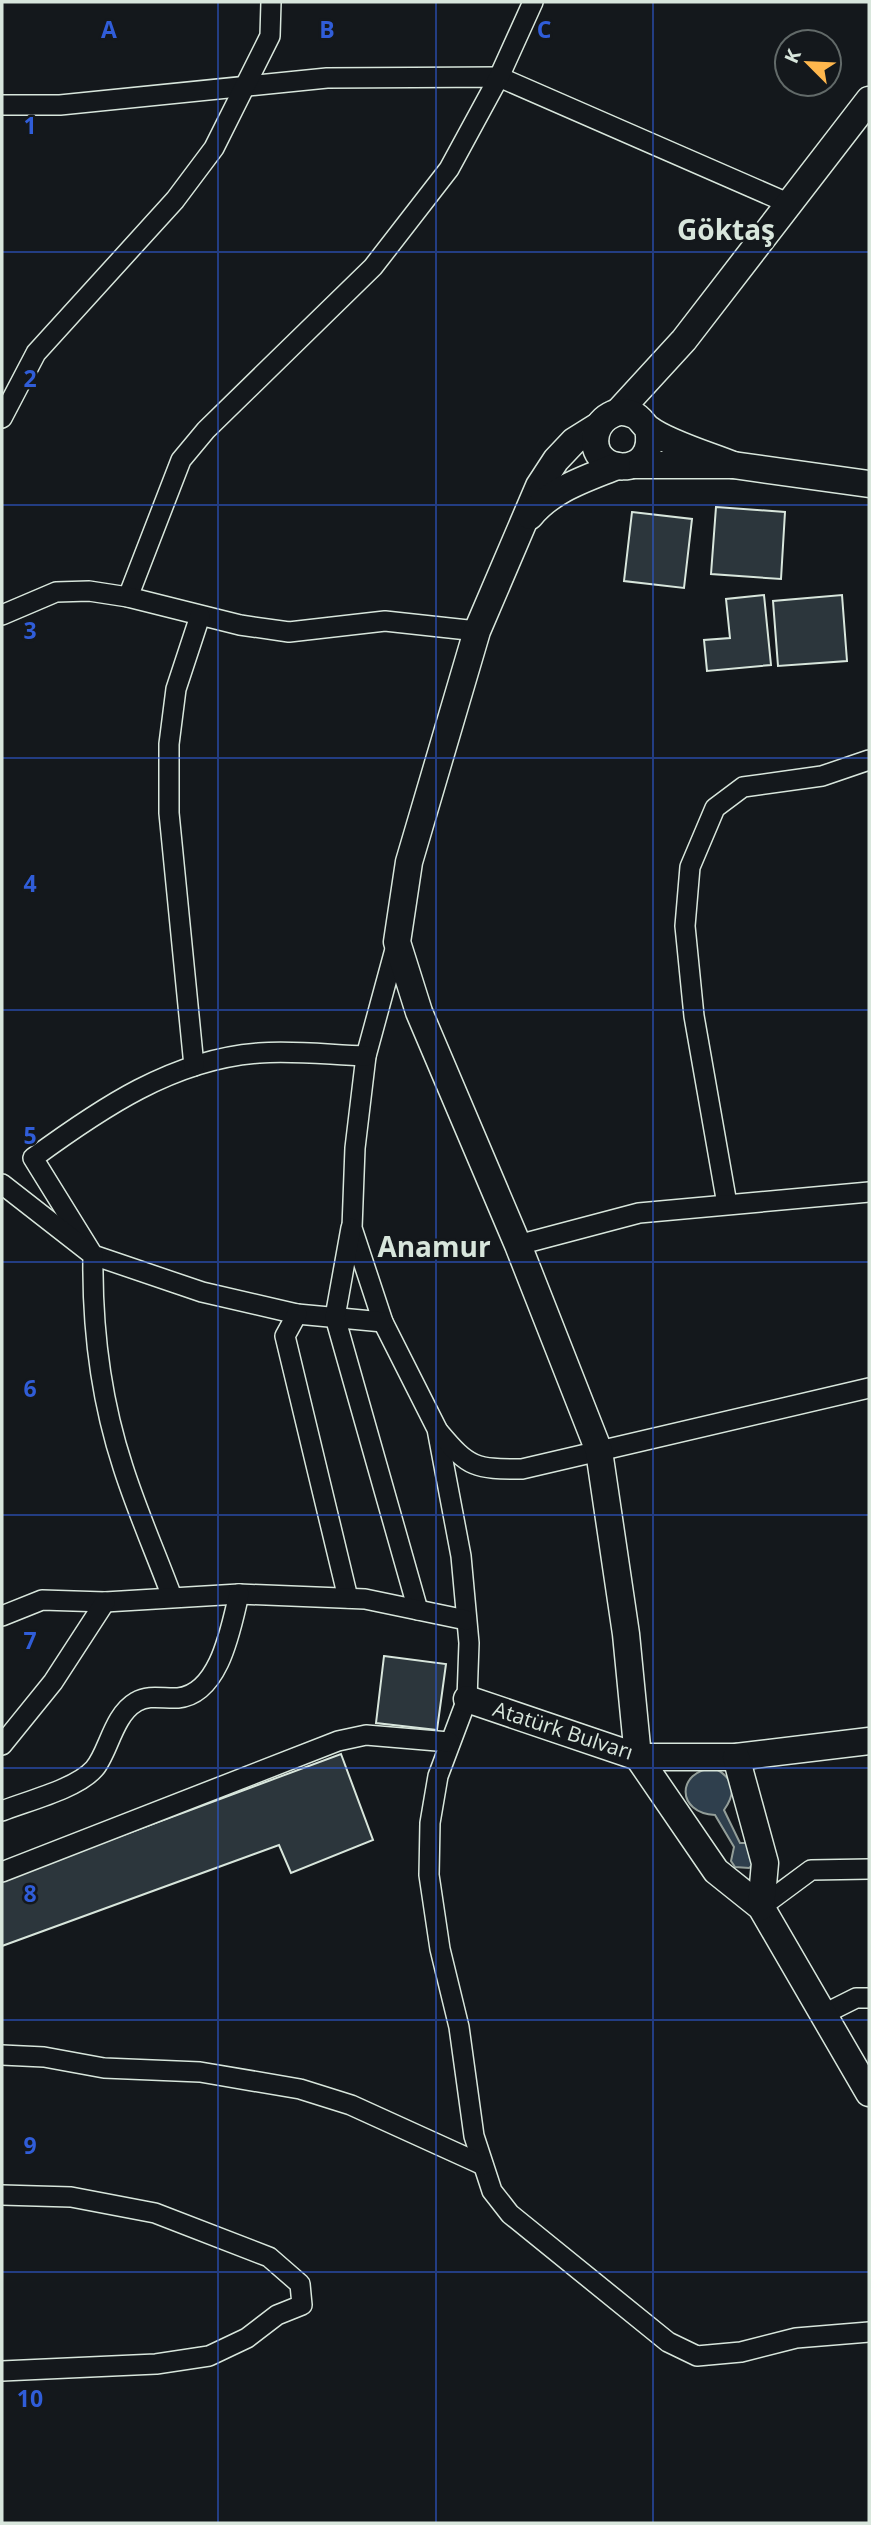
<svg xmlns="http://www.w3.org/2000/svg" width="871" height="2525" viewBox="0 0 871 2525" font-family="'Open Sans',sans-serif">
  <rect width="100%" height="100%" fill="#14181c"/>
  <path fill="#2f3f4d" stroke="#939e99" stroke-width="2" d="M 714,1768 C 734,1778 737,1792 724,1810 L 740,1843 L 746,1843 L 754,1864 L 749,1868 L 735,1867 L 731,1861 L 734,1847 L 715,1815 C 676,1813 676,1771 714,1768 Z"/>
  <g fill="#2c363c" stroke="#d8e6dc" stroke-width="2">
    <path d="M 716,507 L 785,512 L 781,579 L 711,574 Z"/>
    <path d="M 632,512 L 692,519 L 684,588 L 624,581 Z"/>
    <path d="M 764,595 L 771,665 L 707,671 L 704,640 L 730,638 L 726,599 Z"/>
    <path d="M 842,595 L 847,661 L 778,666 L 773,601 Z"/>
    <path d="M 384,1656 L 446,1664 L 437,1730 L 376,1723 Z"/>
    <path d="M 341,1754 L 373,1840 L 291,1873 L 279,1845 L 2,1946 L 2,1880 Z"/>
  </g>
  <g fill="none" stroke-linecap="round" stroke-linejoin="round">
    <defs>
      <g id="street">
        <path d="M 2,105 L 60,105 L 327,78 L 499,77 L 790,204"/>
        <path d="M 2,418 L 36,353 L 175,200 L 214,148 L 270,36 L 271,2"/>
        <path d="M 128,597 L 181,460 L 206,430 L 373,267 L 449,169 L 499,77 L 533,2"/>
        <path d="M 2,615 L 56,592 L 89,591 L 128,597 L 240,625 L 289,632 L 385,621 L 477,631"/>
        <path d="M 397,942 L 366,1056 L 355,1148 L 352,1228 L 383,1322 L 437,1429 L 461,1556 L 469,1643 L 467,1699 L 438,1776 L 430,1823 L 429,1875 L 440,1949 L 459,2027 L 474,2136 L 492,2191 L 510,2214 L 668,2342 L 697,2356 L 741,2352 L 796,2338 L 869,2332"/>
        <path d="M 366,1056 C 331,1055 293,1050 259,1053 C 173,1059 100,1109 33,1158 L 93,1255 L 202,1292 L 297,1314 L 383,1322"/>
        <path d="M 194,1066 L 169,813 L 169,744 L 176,689 L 200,616"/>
        <path d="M 2,1184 L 93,1255 C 92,1325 101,1400 123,1467 C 137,1511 156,1554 172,1597"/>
        <path d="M 727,1204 L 694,1016 L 685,926 L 690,867 L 715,808 L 743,787 L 822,776 L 869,760"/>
        <path d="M 351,1228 L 335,1317 L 418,1610"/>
        <path d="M 518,1245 L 639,1213 L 869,1192"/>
        <path d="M 297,1314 L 285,1336 L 348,1598"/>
        <path d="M 439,1432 C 469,1468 475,1469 522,1469 L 869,1388"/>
        <path d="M 2,1616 L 42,1600 L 105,1602 L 239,1594 L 365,1599 L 466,1620"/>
        <path d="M 2,1745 L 53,1682 L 105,1602"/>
        <path d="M 2,1811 C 27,1801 76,1789 94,1769 C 108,1754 113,1715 136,1702 C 149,1694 164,1699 178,1698 C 220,1694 231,1627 239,1594"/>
        <path d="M 2,1872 L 338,1741 L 366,1735 L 449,1742"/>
        <path d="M 761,1907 L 811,1870 L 869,1869"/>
        <path d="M 824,2014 L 856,1998 L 869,1998"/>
        <path d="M 2,2055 L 44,2057 L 104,2068 L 200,2072 L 300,2089 L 351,2105 L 483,2165"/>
        <path d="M 2,2195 L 71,2197 L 155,2213 L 269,2257 L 300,2284 L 302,2305 L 277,2315 L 247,2338 L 209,2356 L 156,2364 L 2,2371"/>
      </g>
      <g id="secondary">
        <path d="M 618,412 L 684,340 L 869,100"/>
        <path d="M 598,426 L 574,441 L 556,460 L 539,486 L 477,631 L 409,862 L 397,942 L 419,1012 L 518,1245 L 599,1451 L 626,1634 L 638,1757 L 716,1871 L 761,1907 L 869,2093"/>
        <path d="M 648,429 C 659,480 587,476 596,434 C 598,425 604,418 613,414 C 619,411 627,412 634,415 C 641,418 643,425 649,429 C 667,443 711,456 733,465"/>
        <path d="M 633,465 L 733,465 L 869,484"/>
        <path d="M 530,516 C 552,489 585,479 617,466"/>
        <path d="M 467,1699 L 638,1757 L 736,1757 L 869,1741"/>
        <path d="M 736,1757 L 765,1863 L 761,1907"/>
      </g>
    </defs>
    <use href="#street" stroke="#d8e6dc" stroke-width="22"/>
    <use href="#secondary" stroke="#d8e6dc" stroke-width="29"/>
    <use href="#street" stroke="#14181c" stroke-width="19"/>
    <use href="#secondary" stroke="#14181c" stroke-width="26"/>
  </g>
  <path fill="none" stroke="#305dd8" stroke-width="2" stroke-opacity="0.55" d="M 218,2 L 218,2523M 436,2 L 436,2523M 653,2 L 653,2523M 2,252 L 869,252M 2,505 L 869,505M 2,758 L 869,758M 2,1010 L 869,1010M 2,1262 L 869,1262M 2,1515 L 869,1515M 2,1768 L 869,1768M 2,2020 L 869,2020M 2,2272 L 869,2272"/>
  <g text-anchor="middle" stroke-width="5" stroke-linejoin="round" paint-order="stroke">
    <g font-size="21" fill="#d8e6dc" stroke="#14181c">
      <text transform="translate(563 1731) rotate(18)" y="7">Atatürk Bulvarı</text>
    </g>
    <g font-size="28" font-weight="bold" fill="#d8e6dc" stroke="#14181c">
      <text x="726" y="240">Göktaş</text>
      <text x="434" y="1257">Anamur</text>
    </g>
  </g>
  <g font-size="23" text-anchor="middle" font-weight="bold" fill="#305dd8" stroke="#14181c" stroke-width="5" stroke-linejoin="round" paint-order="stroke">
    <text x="109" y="38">A</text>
    <text x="327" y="38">B</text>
    <text x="544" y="38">C</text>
    <text x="30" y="134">1</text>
    <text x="30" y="387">2</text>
    <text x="30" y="639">3</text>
    <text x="30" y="892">4</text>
    <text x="30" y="1144">5</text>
    <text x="30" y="1397">6</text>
    <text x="30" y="1649">7</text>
    <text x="30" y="1902">8</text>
    <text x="30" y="2154">9</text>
    <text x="30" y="2407">10</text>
  </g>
  <rect width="871" height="2525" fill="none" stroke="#d8e6dc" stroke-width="7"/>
  <g transform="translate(808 63) rotate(294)"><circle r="33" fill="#14181c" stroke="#626a69" stroke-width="2"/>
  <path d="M0-5L12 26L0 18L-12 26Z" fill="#ffb74d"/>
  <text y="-10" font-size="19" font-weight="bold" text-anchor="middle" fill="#d8e6dc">K</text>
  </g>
</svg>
